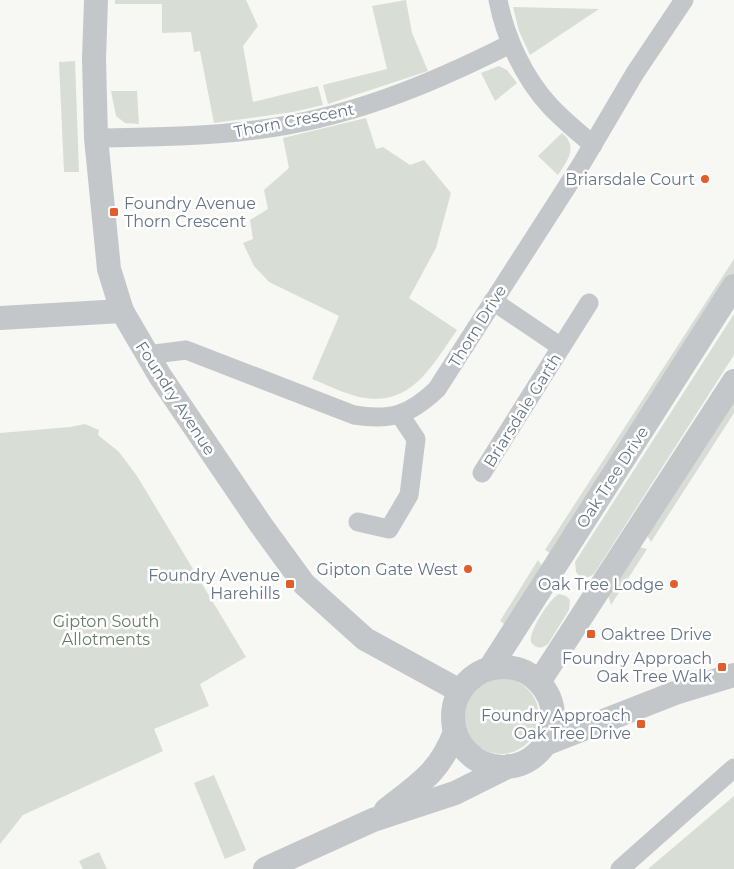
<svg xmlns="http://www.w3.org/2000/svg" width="734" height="869" viewBox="0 0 734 869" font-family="Montserrat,sans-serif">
  <rect width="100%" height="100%" fill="#f7f7f4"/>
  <g fill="#d8ded5">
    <path d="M 115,0 L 246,0 L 258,26 L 243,46 L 253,102 L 318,86 L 323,105 L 293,112 L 214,123 L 200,51 L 194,52 L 191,32 L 162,33 L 162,4 L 115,4 Z"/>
    <path d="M 406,0 L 412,33 L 428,71 L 328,104 L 323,85 L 387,69 L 372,6 Z"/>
    <path d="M 513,7 L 599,9 L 530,55 L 519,31 Z"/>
    <path d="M 75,61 L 79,172 L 64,172 L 59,62 Z"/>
    <path d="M 499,66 L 507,70 L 517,83 L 495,101 L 481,73 Z"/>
    <path d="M 111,91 L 137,91 L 139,124 L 125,123 L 116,116 Z"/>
    <path d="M 366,118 L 376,149 L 383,147 L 410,165 L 424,160 L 451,193 L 436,248 L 409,298 L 457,330 C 431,367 411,408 359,397 C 343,393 327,385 312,379 L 339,316 L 269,282 L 254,266 L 243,243 L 253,239 L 250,220 L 268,209 L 264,190 L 289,168 L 283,138 Z"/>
    <path d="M 562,133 C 579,147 567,161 558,175 L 538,156 Z"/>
    <path d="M 734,259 L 734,276 L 550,553 L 545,550 Z"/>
    <path d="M 734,314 L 734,355 L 594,574 C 587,579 581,579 576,572 L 575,562 Z"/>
    <path d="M 734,396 L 734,413 L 651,542 L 647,535 Z"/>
    <path d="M 85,424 L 99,430 L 98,435 L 119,452 L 137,476 L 246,657 L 200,684 L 209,706 L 154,729 L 163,751 L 23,815 L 0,844 L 0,433 L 70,427 Z"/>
    <path d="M 639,547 L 647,549 L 611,605 L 608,595 Z"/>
    <path d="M 538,560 L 542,566 L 508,627 L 500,621 Z"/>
    <path d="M 559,594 L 566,596 L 570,600 L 569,610 L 548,644 C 542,649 536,649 531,642 C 528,632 550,598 559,594 Z"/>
    <circle cx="501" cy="716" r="38"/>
    <path d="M 214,775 L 246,850 L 225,859 L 194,783 Z"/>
    <path d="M 734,796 L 734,869 L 648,869 Z"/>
    <path d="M 99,852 L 107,869 L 83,869 L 79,861 Z"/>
  </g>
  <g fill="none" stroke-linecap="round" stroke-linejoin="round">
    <g stroke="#c3c7ca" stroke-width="19">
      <path d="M 498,0 C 505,37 524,78 550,106 C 563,120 578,132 593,145"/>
      <path d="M 96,138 C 149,137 202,137 255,130 C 346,119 429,85 510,44"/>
      <path d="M 493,301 L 561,347"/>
      <path d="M 147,355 L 186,350 L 354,415 C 391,421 410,415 437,389 L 579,168 L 635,73 L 684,0"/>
      <path d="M 482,473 L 589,303"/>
      <path d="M 358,522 L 389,529 L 409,495 L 416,439 L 400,415"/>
      <path d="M 620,869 L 734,768"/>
    </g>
    <g stroke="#c3c7ca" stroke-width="24">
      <path d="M 96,0 L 94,59 L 96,138 L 109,269 L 122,311 L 160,376 L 261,525 L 304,584 L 365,639 L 460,691"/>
      <path d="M 0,318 L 122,311"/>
      <circle cx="503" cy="717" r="50"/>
      <path d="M 490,668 L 734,286"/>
      <path d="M 539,682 L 734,381"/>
      <path d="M 545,744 L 675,693 L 734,675"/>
      <path d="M 386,810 C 420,783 439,773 455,732"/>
      <path d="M 265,869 L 373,820 L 455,793 L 509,766"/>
    </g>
  </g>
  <g fill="#e25d29" stroke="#fff" stroke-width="2">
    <circle cx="705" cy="179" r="5"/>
    <rect x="109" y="207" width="10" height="10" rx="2.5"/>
    <circle cx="468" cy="569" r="5"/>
    <rect x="285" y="579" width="10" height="10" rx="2.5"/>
    <circle cx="674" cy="584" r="5"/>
    <rect x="586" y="629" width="10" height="10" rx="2.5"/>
    <rect x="717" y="662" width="10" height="10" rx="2.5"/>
    <rect x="636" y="719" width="10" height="10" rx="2.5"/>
  </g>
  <g text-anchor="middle" stroke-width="5" stroke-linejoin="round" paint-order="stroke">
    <g font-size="16" fill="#667685" stroke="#fff">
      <text transform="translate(294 120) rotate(-11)" y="6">Thorn Crescent</text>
      <text transform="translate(477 326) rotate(-58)" y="6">Thorn Drive</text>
      <text transform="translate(176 398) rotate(57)" y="6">Foundry Avenue</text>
      <text transform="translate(522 410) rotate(-58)" y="6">Briarsdale Garth</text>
      <text transform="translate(612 477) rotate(-57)" y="6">Oak Tree Drive</text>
    </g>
    <g font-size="16" fill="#667685" stroke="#fff" text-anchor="end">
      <text x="695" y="185">Briarsdale Court</text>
      <text x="124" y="209" text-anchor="start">Foundry Avenue<tspan x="124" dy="18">Thorn Crescent</tspan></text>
      <text x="458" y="575">Gipton Gate West</text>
      <text x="280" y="581">Foundry Avenue<tspan x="280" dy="18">Harehills</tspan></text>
      <text x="664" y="590">Oak Tree Lodge</text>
      <text x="601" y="640" text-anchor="start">Oaktree Drive</text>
      <text x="712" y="664">Foundry Approach<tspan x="712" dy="18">Oak Tree Walk</tspan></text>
      <text x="631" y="721">Foundry Approach<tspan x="631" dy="18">Oak Tree Drive</tspan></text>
    </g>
    <g font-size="16" fill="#687c65" stroke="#fff">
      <text x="106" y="627">Gipton South<tspan x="106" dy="18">Allotments</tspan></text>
    </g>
  </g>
</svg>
